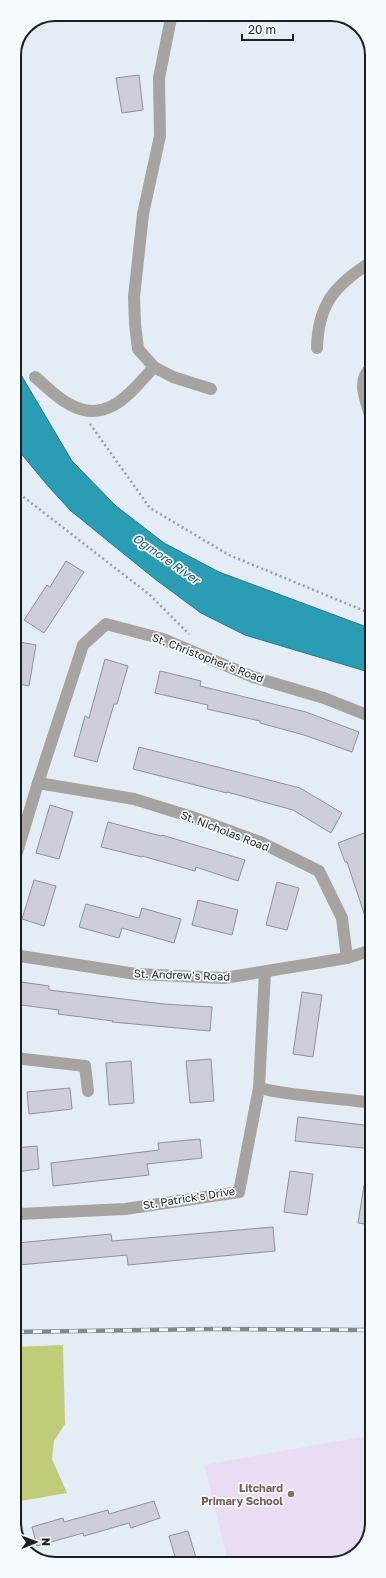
<svg xmlns="http://www.w3.org/2000/svg" width="386" height="1578" viewBox="0 0 386 1578" font-family="'Golos Text',sans-serif">
  <rect width="100%" height="100%" fill="#e4edf5"/>
  <path fill="#e8ddf2" d="M 372,1435 L 372,1523 L 362,1550 L 338,1563 L 228,1563 L 204,1465 Z"/>
  <path fill="#c1cc79" d="M 63,1345 L 65,1424 L 54,1441 L 52,1459 L 67,1493 L 15,1502 L 15,1347 Z"/>
  <path fill="#2a9db5" stroke="#267889" d="M 14,363 L 72,461 L 116,506 L 164,543 L 219,572 L 372,629 L 372,673 L 245,635 L 201,613 L 155,579 L 71,511 L 48,486 L 14,445 Z"/>
  <g fill="#cdced8" stroke="#8f909a">
    <path d="M 139,75 L 143,110 L 122,113 L 116,78 Z"/>
    <path d="M 66,561 L 84,572 L 44,633 L 24,620 L 47,585 L 50,587 Z"/>
    <path d="M 14,641 L 36,645 L 29,686 L 14,683 Z"/>
    <path d="M 105,659 L 128,666 L 117,704 L 114,704 L 97,762 L 74,756 L 85,716 L 89,718 Z"/>
    <path d="M 160,671 L 201,681 L 200,686 L 306,712 L 359,732 L 352,752 L 304,735 L 260,723 L 260,721 L 207,709 L 208,705 L 155,693 Z"/>
    <path d="M 139,747 L 300,788 L 342,813 L 331,833 L 293,810 L 227,792 L 227,793 L 133,769 Z"/>
    <path d="M 50,805 L 73,812 L 59,859 L 36,853 Z"/>
    <path d="M 108,822 L 161,836 L 162,835 L 245,860 L 238,881 L 196,867 L 195,871 L 142,856 L 142,857 L 101,847 Z"/>
    <path d="M 364,833 L 372,854 L 372,928 L 369,928 L 347,862 L 345,862 L 338,843 Z"/>
    <path d="M 34,880 L 56,886 L 44,926 L 22,919 Z"/>
    <path d="M 277,882 L 299,888 L 287,930 L 266,925 Z"/>
    <path d="M 198,900 L 238,910 L 232,935 L 192,925 Z"/>
    <path d="M 86,904 L 139,918 L 142,908 L 181,919 L 174,943 L 122,928 L 119,938 L 79,927 Z"/>
    <path d="M 14,981 L 49,986 L 49,990 L 164,1004 L 212,1007 L 210,1031 L 112,1022 L 113,1021 L 58,1014 L 59,1010 L 14,1004 Z"/>
    <path d="M 302,992 L 322,995 L 313,1057 L 293,1054 Z"/>
    <path d="M 211,1059 L 214,1101 L 190,1103 L 186,1061 Z"/>
    <path d="M 131,1061 L 134,1103 L 109,1105 L 106,1063 Z"/>
    <path d="M 70,1088 L 72,1109 L 29,1114 L 27,1092 Z"/>
    <path d="M 298,1117 L 372,1126 L 372,1149 L 295,1141 Z"/>
    <path d="M 200,1139 L 202,1158 L 147,1164 L 149,1175 L 53,1186 L 51,1163 L 159,1150 L 158,1143 Z"/>
    <path d="M 37,1146 L 39,1169 L 15,1172 L 15,1148 Z"/>
    <path d="M 290,1171 L 313,1174 L 307,1215 L 284,1212 Z"/>
    <path d="M 364,1185 L 372,1185 L 372,1225 L 358,1223 Z"/>
    <path d="M 273,1227 L 275,1251 L 128,1265 L 127,1255 L 19,1265 L 17,1243 L 111,1234 L 112,1241 Z"/>
    <path d="M 154,1501 L 160,1518 L 131,1528 L 129,1523 L 84,1536 L 83,1533 L 37,1546 L 32,1527 L 63,1518 L 64,1522 L 108,1510 L 109,1514 Z"/>
    <path d="M 188,1531 L 197,1561 L 187,1563 L 177,1563 L 169,1536 Z"/>
  </g>
  <g fill="none" stroke-linecap="round" stroke-linejoin="round">
    <g stroke="#979da3" stroke-width="2.5" stroke-dasharray="2 3" stroke-linecap="butt">
      <path d="M 90,424 L 150,508 L 229,555 L 372,614"/>
      <path d="M 14,489 L 21,495"/>
      <path d="M 14,494 L 21,495 L 150,595 L 189,634"/>
    </g>
    <g stroke="#a7a3a0" stroke-width="12">
      <path d="M 174,14 L 171,18 L 159,78 L 160,136 L 143,214 L 134,297 L 135,324 L 138,349 L 154,367 L 173,377 L 211,389"/>
      <path d="M 317,348 C 318,304 335,285 371,262"/>
      <path d="M 35,377 C 46,386 57,398 69,404 C 107,426 131,392 154,367"/>
      <path d="M 370,415 C 366,400 356,380 371,368"/>
      <path d="M 38,783 L 134,799 L 192,817 L 260,842 L 319,871 L 342,918 L 347,958"/>
      <path d="M 14,862 L 38,783 L 83,645 L 106,624 L 163,639 L 253,677 L 324,698 L 372,717"/>
      <path d="M 14,955 L 136,974 L 224,978 L 347,958 L 372,950"/>
      <path d="M 15,1058 L 85,1066 L 88,1091"/>
      <path d="M 259,1088 C 295,1097 335,1097 372,1103"/>
      <path d="M 15,1212 L 19,1214 L 125,1209 L 239,1192 L 259,1088 L 265,972"/>
    </g>
    <defs>
      <path id="rail" d="M 15,1332 L 212,1329 L 372,1330"/>
    </defs>
    <use href="#rail" stroke="#83898f" stroke-width="4.5"/>
    <use href="#rail" stroke="#f5faff" stroke-width="3" stroke-dasharray="9" stroke-linecap="butt"/>
  </g>
  <circle fill="#8d6e63" stroke="#f5faff" stroke-width="1.5" cx="291" cy="1494" r="4"/>
  <g text-anchor="middle" stroke-width="3.5" stroke-linejoin="round" paint-order="stroke">
    <g font-size="11" fill="#1d2023" stroke="#f5faff">
      <text transform="translate(208 658) rotate(21)" y="4">St. Christopher's Road</text>
      <text transform="translate(225 831) rotate(21)" y="4">St. Nicholas Road</text>
      <text transform="translate(182 975) rotate(2)" y="4">St. Andrew's Road</text>
      <text transform="translate(189 1198) rotate(-9)" y="4">St. Patrick's Drive</text>
    </g>
    <g font-size="11" font-weight="bold" fill="#785e54" stroke="#f5faff" text-anchor="end">
      <text x="283" y="1492">Litchard<tspan x="283" dy="13">Primary School</tspan></text>
    </g>
    <g font-size="12" font-style="italic" fill="#1c5966" stroke="#f5faff">
      <text transform="translate(166 559) rotate(35)" y="4">Ogmore River</text>
    </g>
  </g>
  <path d="M0 0H386V1578H0ZM55 21H331A34 34 0 0 1 365 55V1523A34 34 0 0 1 331 1557H55A34 34 0 0 1 21 1523V55A34 34 0 0 1 55 21Z" fill="#f5faff" fill-rule="evenodd"/>
  <path fill="none" stroke="#1d2023" stroke-width="2" d="M55 21H331A34 34 0 0 1 365 55V1523A34 34 0 0 1 331 1557H55A34 34 0 0 1 21 1523V55A34 34 0 0 1 55 21Z"/>
  <g transform="translate(36 1542) rotate(89)" stroke="#f5faff" stroke-width="3" paint-order="stroke">
  <path d="M0-3L7 15L0 10L-7 15Z" fill="#1d2023"/>
  <text y="-6" font-size="11" font-weight="bold" text-anchor="middle" fill="#1d2023">N</text>
  </g>
  <path d="M242 34v6h51v-6" fill="none" stroke="#1d2023" stroke-width="2"/>
  <text x="248" y="34" font-size="12" fill="#1d2023" stroke="#f5faff" stroke-width="3" paint-order="stroke">20 m</text>
</svg>
